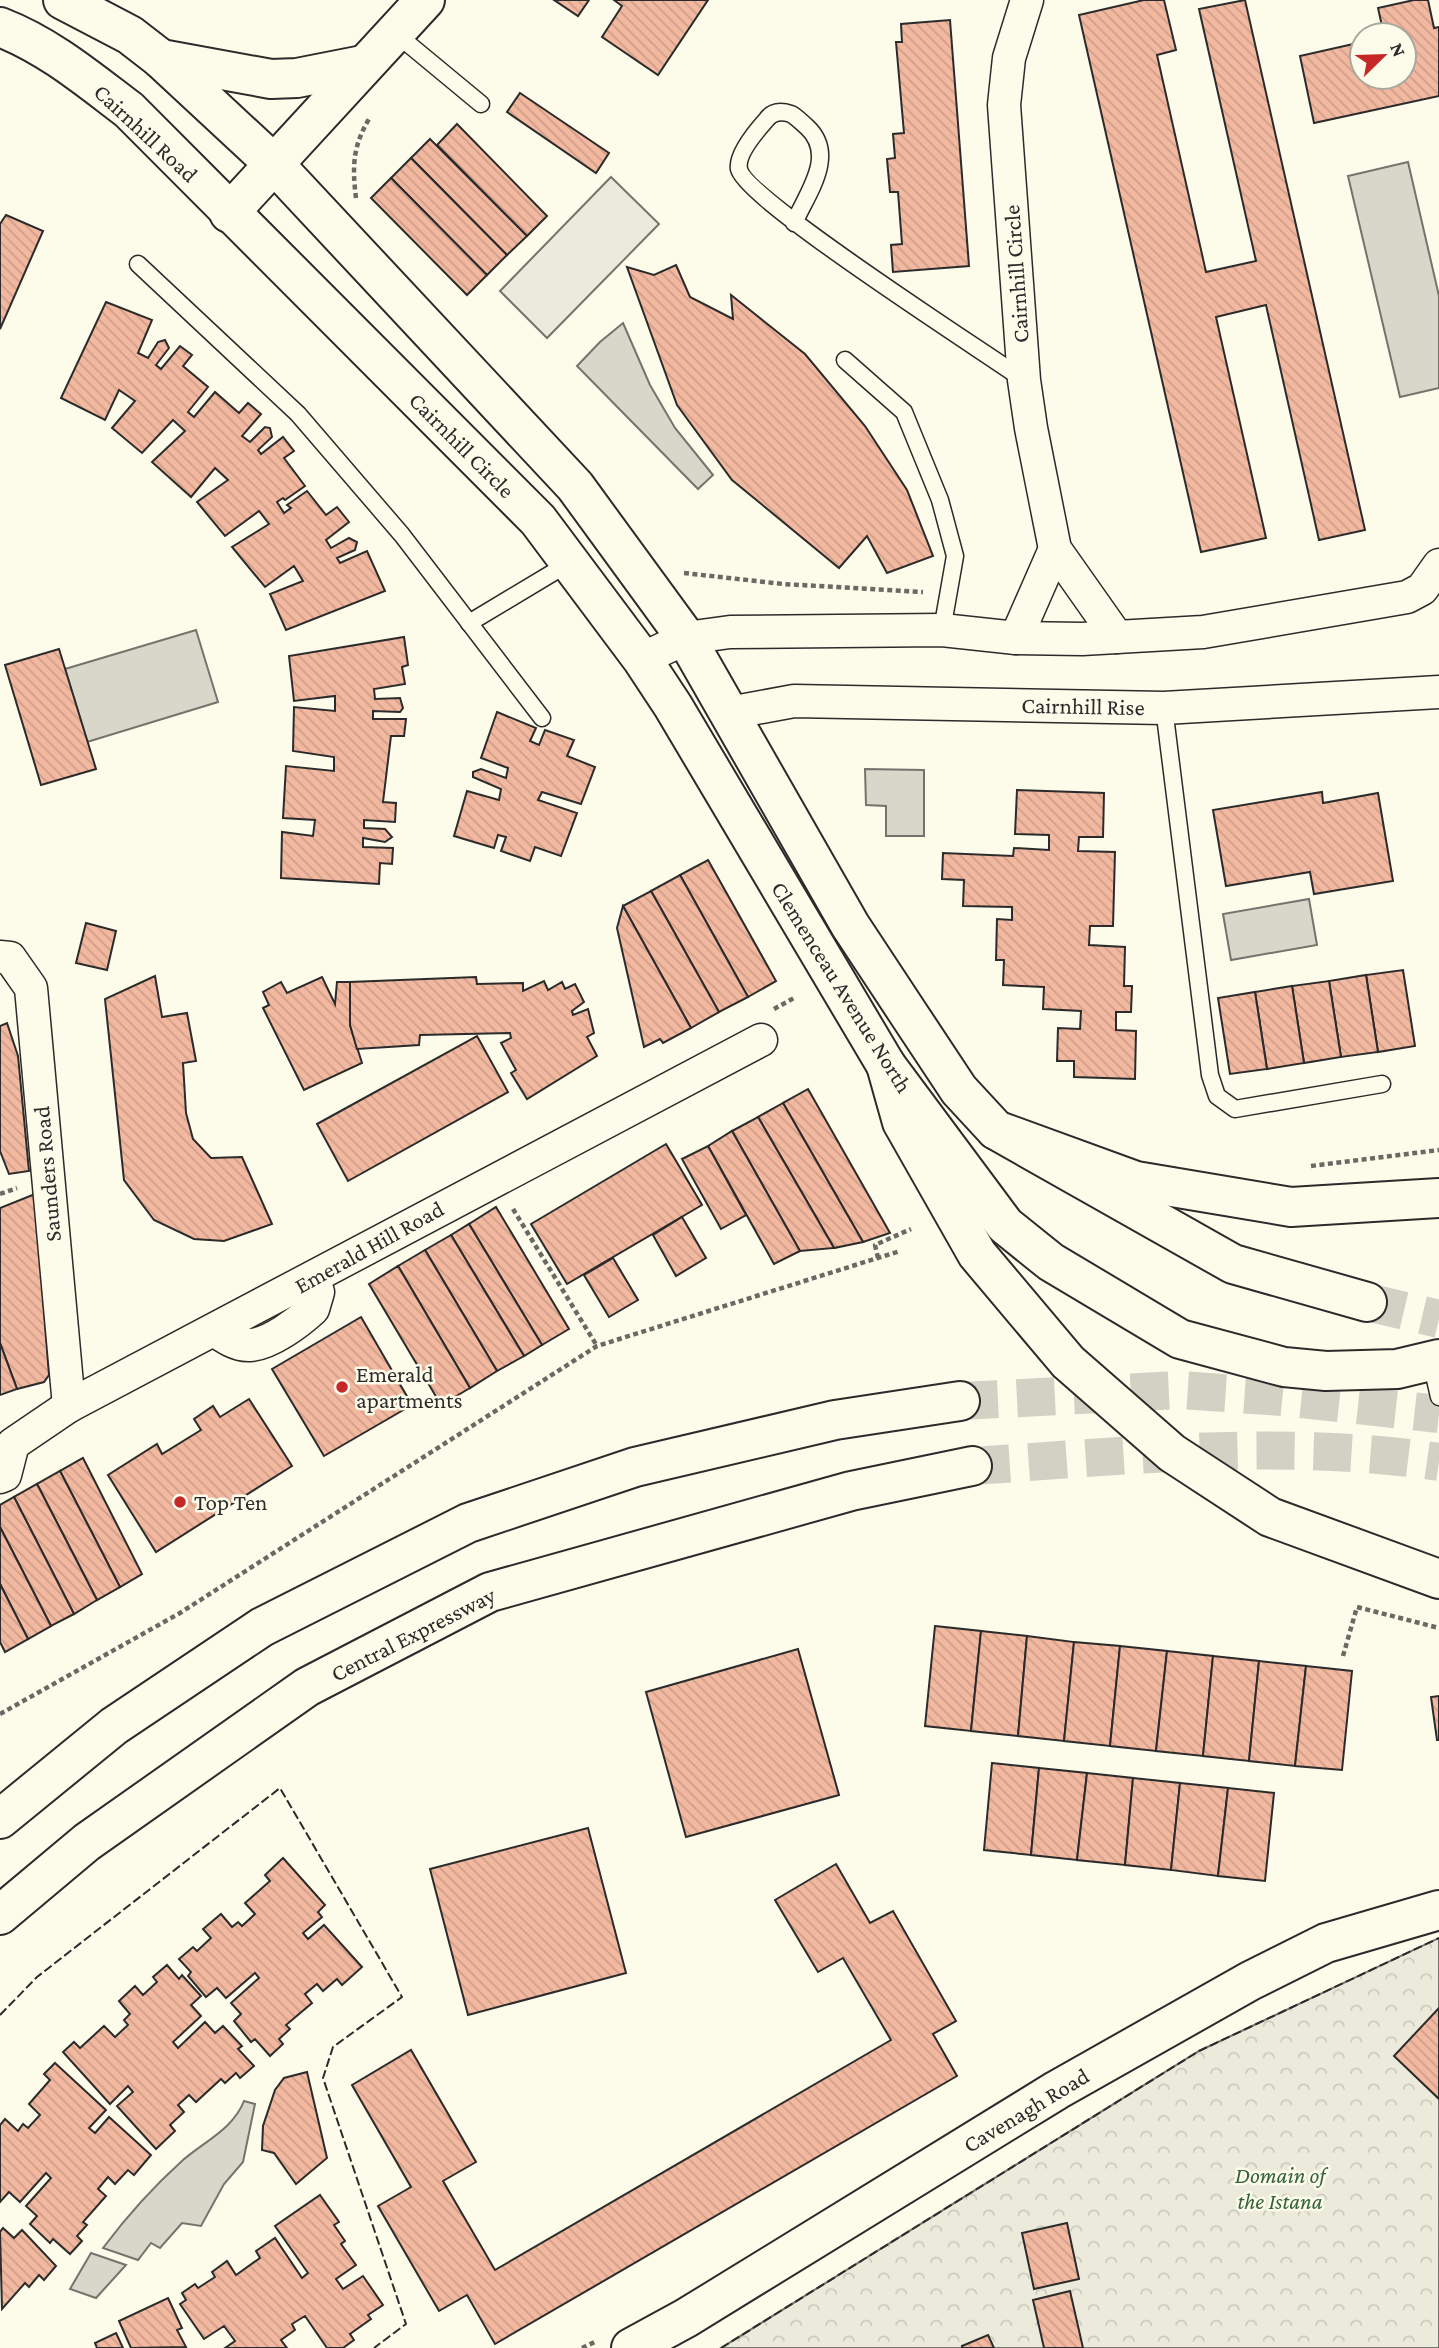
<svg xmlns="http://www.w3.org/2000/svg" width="1439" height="2348" viewBox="0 0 1439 2348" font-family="'Crimson Pro',serif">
  <defs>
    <pattern id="park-crowns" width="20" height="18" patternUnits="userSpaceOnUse" patternTransform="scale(1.75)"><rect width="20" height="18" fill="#ecebdb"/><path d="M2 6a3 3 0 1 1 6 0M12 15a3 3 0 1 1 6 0" fill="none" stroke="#cbcabc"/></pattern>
    <pattern id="building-back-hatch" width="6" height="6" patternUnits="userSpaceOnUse" patternTransform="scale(1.75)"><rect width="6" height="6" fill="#f2b8a0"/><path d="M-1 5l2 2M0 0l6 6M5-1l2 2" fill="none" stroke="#d09e8a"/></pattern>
  </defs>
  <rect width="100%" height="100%" fill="#fdfbea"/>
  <path fill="url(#park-crowns)" stroke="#74746e" stroke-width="2" d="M 1439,1938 L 1439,2348 L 721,2348 L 1199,2051 Z"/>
  <path fill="#ecebdb" stroke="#74746e" stroke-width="2" d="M 611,177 L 659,224 L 547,338 L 500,291 Z"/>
  <g fill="#d8d7c9" stroke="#74746e" stroke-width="2">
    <path d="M 1408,162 L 1439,296 L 1439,388 L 1400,397 L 1348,176 Z"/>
    <path d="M 623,323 L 650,385 L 675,428 L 713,475 L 698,489 L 577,366 L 600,342 Z"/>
    <path d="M 196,630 L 218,702 L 87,742 L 65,669 Z"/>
    <path d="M 865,769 L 924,770 L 924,836 L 886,836 L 886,806 L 866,805 Z"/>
    <path d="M 1309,899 L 1317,945 L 1231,960 L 1223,914 Z"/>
    <path d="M 244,2101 L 255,2104 L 243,2162 L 224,2184 L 201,2226 L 182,2223 L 160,2248 L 151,2243 L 138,2260 L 103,2248 C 127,2216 153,2187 183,2160 C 205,2141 233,2129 244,2101 Z"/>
    <path d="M 91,2253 L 126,2265 L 96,2298 L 70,2289 Z"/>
  </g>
  <g fill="url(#building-back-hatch)" stroke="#2b2b2b" stroke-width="2">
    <path d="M 554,0 L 589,0 L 578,16 Z"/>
    <path d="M 614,0 L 708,0 L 658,75 L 602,37 L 622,6 Z"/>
    <path d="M 1144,0 L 1164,0 L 1176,50 L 1157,55 L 1206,272 L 1256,261 L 1199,9 L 1245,0 L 1365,530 L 1319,540 L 1266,305 L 1216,317 L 1266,538 L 1201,552 L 1079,15 Z"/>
    <path d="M 1414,0 L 1428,0 L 1434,28 L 1439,27 L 1439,96 L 1314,123 L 1300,56 L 1362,42 L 1362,77 L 1404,77 L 1404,35 L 1384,35 L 1378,8 Z"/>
    <path d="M 950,20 L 969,266 L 893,272 L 891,245 L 902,244 L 898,192 L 890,192 L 887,159 L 895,158 L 893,134 L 904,133 L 896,42 L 902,42 L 901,24 Z"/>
    <path d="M 520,93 L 609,153 L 596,173 L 507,112 Z"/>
    <path d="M 457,124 L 547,216 L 527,236 L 437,145 Z"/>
    <path d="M 430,139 L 527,236 L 507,255 L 411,158 Z"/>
    <path d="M 411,158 L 507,255 L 487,275 L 391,178 Z"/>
    <path d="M 391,178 L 487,275 L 467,295 L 371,198 Z"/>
    <path d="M 6,215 L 43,231 L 0,329 L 0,224 Z"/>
    <path d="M 676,265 L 690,297 L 733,319 L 731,295 L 805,354 L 865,426 L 907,490 L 933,556 L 887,573 L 867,536 L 839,568 L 732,480 L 677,405 L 627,267 L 654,275 Z"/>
    <path d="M 106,302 L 152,320 L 138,353 L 148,358 L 158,342 L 165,340 L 169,348 L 156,365 L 161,369 L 180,346 L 192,355 L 183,366 L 208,387 L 188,412 L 194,417 L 215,392 L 239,413 L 248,403 L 261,414 L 242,436 L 250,442 L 265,427 L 270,428 L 272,437 L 258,450 L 261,454 L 283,437 L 294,451 L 284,458 L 305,486 L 285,500 L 283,498 L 277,502 L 284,513 L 291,508 L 287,505 L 307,491 L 326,515 L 337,507 L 349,522 L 326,540 L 331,548 L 349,538 L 357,542 L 355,550 L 337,558 L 340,563 L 367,551 L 385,591 L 286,630 L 270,594 L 303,581 L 294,566 L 265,587 L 232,547 L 269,524 L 259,511 L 225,536 L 197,502 L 228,480 L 215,468 L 191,497 L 152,462 L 185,431 L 173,420 L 142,453 L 112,428 L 135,401 L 119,390 L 105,420 L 61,398 Z"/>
    <path d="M 404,637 L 408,665 L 402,667 L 405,684 L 374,689 L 375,699 L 400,698 L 403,708 L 400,712 L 373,711 L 373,719 L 406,719 L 404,736 L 391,736 L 383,802 L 396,803 L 395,822 L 364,820 L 364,828 L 385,829 L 392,837 L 385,842 L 363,838 L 363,847 L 393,848 L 392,864 L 380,863 L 379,884 L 281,878 L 282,832 L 313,836 L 315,820 L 283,818 L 286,766 L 334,771 L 334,757 L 293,751 L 294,707 L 335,711 L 335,696 L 294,701 L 289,656 Z"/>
    <path d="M 59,649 L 96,769 L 41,785 L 5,665 Z"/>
    <path d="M 497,712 L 536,728 L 530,741 L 539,745 L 545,730 L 574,740 L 567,756 L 595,767 L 581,804 L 542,792 L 538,800 L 577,813 L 561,856 L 535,847 L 530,861 L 501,851 L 506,837 L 498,835 L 494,848 L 454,836 L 467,791 L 499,800 L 501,789 L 473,777 L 473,772 L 481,769 L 506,778 L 508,768 L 481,758 Z"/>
    <path d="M 1017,790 L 1104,793 L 1103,837 L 1079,837 L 1078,851 L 1115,852 L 1113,926 L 1090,926 L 1089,945 L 1125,947 L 1124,986 L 1132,986 L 1131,1012 L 1116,1012 L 1116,1030 L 1136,1031 L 1135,1079 L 1074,1077 L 1074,1061 L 1057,1061 L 1058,1028 L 1080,1029 L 1081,1011 L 1043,1009 L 1044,987 L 1003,985 L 1004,960 L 996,960 L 997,919 L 1012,920 L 1012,907 L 963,906 L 964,880 L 942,879 L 943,853 L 1013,856 L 1014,848 L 1049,850 L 1049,835 L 1015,834 Z"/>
    <path d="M 1322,792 L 1323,803 L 1378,793 L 1393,881 L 1314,894 L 1310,872 L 1226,886 L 1213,810 Z"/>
    <path d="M 708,860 L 776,981 L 748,997 L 680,875 Z"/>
    <path d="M 680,875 L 748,997 L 719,1012 L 651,891 Z"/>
    <path d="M 651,891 L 719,1012 L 691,1028 L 623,906 Z"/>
    <path d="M 623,906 L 691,1028 L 663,1043 L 660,1039 L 644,1047 L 617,928 Z"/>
    <path d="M 86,923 L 116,931 L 107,970 L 76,963 Z"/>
    <path d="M 1403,970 L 1415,1046 L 1378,1052 L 1366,975 Z"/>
    <path d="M 1366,975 L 1378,1052 L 1341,1057 L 1329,981 Z"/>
    <path d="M 155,976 L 162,1017 L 187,1013 L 196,1061 L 183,1063 L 186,1113 L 193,1139 L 211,1158 L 242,1157 L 272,1224 L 224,1241 L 194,1239 L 154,1220 L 124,1180 L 105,999 Z"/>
    <path d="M 322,977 L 335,1004 L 337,982 L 350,982 L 350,1025 L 362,1063 L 304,1090 L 263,1008 L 269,1005 L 263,992 L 281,982 L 287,993 Z"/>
    <path d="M 476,977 L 477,984 L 523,983 L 523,991 L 544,981 L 548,990 L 562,982 L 565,989 L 575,984 L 584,1002 L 572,1011 L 573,1015 L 588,1009 L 594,1033 L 587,1037 L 597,1056 L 527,1099 L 511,1073 L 516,1070 L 501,1043 L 511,1038 L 510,1033 L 420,1035 L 419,1045 L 357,1049 L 350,1025 L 350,982 Z"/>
    <path d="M 1329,981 L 1341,1057 L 1304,1063 L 1292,986 Z"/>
    <path d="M 1292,986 L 1304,1063 L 1267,1069 L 1255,992 Z"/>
    <path d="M 1255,992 L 1267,1069 L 1230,1074 L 1218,998 Z"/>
    <path d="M 7,1023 L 18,1056 L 29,1171 L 9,1174 L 0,1151 L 0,1026 Z"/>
    <path d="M 477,1036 L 508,1092 L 348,1181 L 317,1124 Z"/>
    <path d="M 808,1089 L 890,1233 L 863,1242 L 783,1103 Z"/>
    <path d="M 783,1103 L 863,1242 L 834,1248 L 758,1117 Z"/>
    <path d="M 758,1117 L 834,1248 L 800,1251 L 732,1131 Z"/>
    <path d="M 732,1131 L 800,1251 L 774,1264 L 708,1146 Z"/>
    <path d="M 666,1144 L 702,1205 L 567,1284 L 531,1224 Z"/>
    <path d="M 708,1146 L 746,1215 L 721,1229 L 682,1159 Z"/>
    <path d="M 35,1194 L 49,1375 L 44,1382 L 17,1389 L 0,1343 L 0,1208 Z"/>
    <path d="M 496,1207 L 569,1329 L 542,1345 L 469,1224 Z"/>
    <path d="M 682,1217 L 706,1258 L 676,1276 L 653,1235 Z"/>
    <path d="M 469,1224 L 542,1345 L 524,1356 L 451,1235 Z"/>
    <path d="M 451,1235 L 524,1356 L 497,1371 L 425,1250 Z"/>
    <path d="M 425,1250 L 497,1371 L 470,1388 L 398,1266 Z"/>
    <path d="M 613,1258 L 638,1300 L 609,1317 L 584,1275 Z"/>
    <path d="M 398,1266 L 470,1388 L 441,1405 L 369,1284 Z"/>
    <path d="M 361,1317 L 412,1405 L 324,1456 L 272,1369 Z"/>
    <path d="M 0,1343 L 17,1389 L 0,1395 Z"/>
    <path d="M 249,1399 L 292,1466 L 156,1552 L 108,1475 L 157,1444 L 162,1454 L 201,1430 L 194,1419 L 213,1406 L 220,1417 Z"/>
    <path d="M 83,1458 L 142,1574 L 120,1587 L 60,1471 Z"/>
    <path d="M 60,1471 L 120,1587 L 97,1600 L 37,1484 Z"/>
    <path d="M 37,1484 L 97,1600 L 74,1614 L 14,1497 Z"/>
    <path d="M 14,1497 L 74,1614 L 51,1626 L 0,1527 L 0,1505 Z"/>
    <path d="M 0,1527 L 51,1626 L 28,1639 L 0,1584 Z"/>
    <path d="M 0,1584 L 28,1639 L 5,1652 L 0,1642 Z"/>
    <path d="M 935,1626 L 981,1631 L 971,1731 L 925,1726 Z"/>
    <path d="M 981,1631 L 1027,1636 L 1018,1736 L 971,1731 Z"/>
    <path d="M 1027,1636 L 1074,1642 L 1064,1741 L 1018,1736 Z"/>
    <path d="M 1074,1642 L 1120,1646 L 1110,1746 L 1064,1741 Z"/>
    <path d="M 1120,1646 L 1167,1651 L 1156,1751 L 1110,1746 Z"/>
    <path d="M 798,1649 L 839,1795 L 686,1837 L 646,1692 Z"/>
    <path d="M 1167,1651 L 1213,1656 L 1203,1756 L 1156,1751 Z"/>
    <path d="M 1213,1656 L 1259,1661 L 1249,1761 L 1203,1756 Z"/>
    <path d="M 1259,1661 L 1306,1666 L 1295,1766 L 1249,1761 Z"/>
    <path d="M 1306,1666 L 1352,1671 L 1342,1770 L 1295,1766 Z"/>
    <path d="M 1439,1696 L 1439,1740 L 1437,1740 L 1431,1697 Z"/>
    <path d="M 992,1763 L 1039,1768 L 1031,1855 L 984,1850 Z"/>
    <path d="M 1039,1768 L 1087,1773 L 1077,1860 L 1031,1855 Z"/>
    <path d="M 1087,1773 L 1133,1778 L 1125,1865 L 1077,1860 Z"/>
    <path d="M 1133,1778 L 1180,1783 L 1171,1870 L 1125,1865 Z"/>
    <path d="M 1180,1783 L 1228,1788 L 1218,1876 L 1171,1870 Z"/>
    <path d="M 1228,1788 L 1274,1793 L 1265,1881 L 1218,1876 Z"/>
    <path d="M 588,1828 L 626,1973 L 468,2015 L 430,1869 Z"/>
    <path d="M 283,1858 L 325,1905 L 318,1912 L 322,1917 L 303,1933 L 308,1939 L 324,1925 L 362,1967 L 342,1985 L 337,1979 L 323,1991 L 317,1984 L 305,1994 L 312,2003 L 286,2025 L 290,2029 L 279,2039 L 283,2044 L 270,2056 L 255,2039 L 251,2042 L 234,2021 L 241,2014 L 231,2003 L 259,1978 L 255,1973 L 226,1998 L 217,1988 L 206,1997 L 188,1976 L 191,1972 L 179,1959 L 193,1947 L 197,1951 L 211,1938 L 203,1929 L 221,1914 L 232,1927 L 238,1922 L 242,1926 L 255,1914 L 245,1903 L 270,1881 L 265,1875 Z"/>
    <path d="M 836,1864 L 870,1923 L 893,1911 L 956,2021 L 933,2034 L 957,2076 L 495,2344 L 467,2295 L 439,2311 L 378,2206 L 411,2187 L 352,2085 L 411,2050 L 476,2162 L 443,2181 L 495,2270 L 891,2040 L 843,1958 L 818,1972 L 775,1900 Z"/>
    <path d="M 167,1965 L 179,1979 L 182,1975 L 201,1996 L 191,2005 L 201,2016 L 173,2042 L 178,2048 L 205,2022 L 215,2033 L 223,2026 L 242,2046 L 238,2049 L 254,2066 L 240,2078 L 236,2073 L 225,2083 L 221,2079 L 196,2102 L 189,2095 L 178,2105 L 184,2112 L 170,2125 L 175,2131 L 156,2149 L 117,2106 L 133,2092 L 128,2086 L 110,2104 L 63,2052 L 74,2042 L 80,2048 L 104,2026 L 115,2037 L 128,2025 L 124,2020 L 130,2014 L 119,2001 L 135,1986 L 143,1995 L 157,1982 L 153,1977 Z"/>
    <path d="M 1439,2008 L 1439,2099 L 1394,2056 Z"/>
    <path d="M 55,2063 L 106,2110 L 89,2128 L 95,2133 L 109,2117 L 151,2155 L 134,2175 L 128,2170 L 115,2184 L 108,2177 L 98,2189 L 106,2196 L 83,2222 L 87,2225 L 77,2236 L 82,2241 L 70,2254 L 53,2239 L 50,2243 L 30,2224 L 37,2216 L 26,2206 L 51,2178 L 46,2173 L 20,2202 L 9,2192 L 0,2202 L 0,2125 L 5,2119 L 18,2131 L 23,2124 L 28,2128 L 40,2115 L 29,2104 L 50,2080 L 44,2074 Z"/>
    <path d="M 307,2072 L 327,2158 L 296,2184 L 274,2153 L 262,2150 L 263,2126 L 275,2090 L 284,2078 Z"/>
    <path d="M 320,2195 L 339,2222 L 334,2225 L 345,2241 L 341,2244 L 356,2265 L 336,2279 L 343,2289 L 363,2276 L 383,2305 L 368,2315 L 371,2319 L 350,2334 L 354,2340 L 343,2348 L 327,2348 L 305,2316 L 292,2324 L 295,2330 L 281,2340 L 287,2348 L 225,2348 L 235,2341 L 224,2326 L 204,2339 L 180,2304 L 186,2300 L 182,2293 L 195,2284 L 198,2288 L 215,2277 L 212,2272 L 227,2261 L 236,2275 L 260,2258 L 256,2251 L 275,2238 L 302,2278 L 308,2273 L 275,2226 Z"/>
    <path d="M 1067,2223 L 1079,2279 L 1034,2289 L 1022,2233 Z"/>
    <path d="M 3,2228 L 14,2238 L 22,2230 L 56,2266 L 44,2280 L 39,2275 L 29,2287 L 25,2283 L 2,2309 L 0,2232 Z"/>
    <path d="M 1070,2291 L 1083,2348 L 1044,2348 L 1033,2300 Z"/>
    <path d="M 168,2298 L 182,2328 L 177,2330 L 186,2347 L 131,2348 L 119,2321 Z"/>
    <path d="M 116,2333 L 123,2348 L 97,2348 L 95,2343 Z"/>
    <path d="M 988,2335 L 994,2348 L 962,2348 L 962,2346 Z"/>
  </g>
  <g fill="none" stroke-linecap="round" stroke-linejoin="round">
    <g stroke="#d3d1c4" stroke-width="38" stroke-dasharray="38 19" stroke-linecap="butt">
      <path d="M 1367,1302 L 1439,1319"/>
      <path d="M 960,1401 L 1180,1390 L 1282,1397 L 1439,1414"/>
      <path d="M 972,1466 C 1126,1456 1286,1439 1439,1462"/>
    </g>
    <defs>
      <g id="service">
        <path d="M 394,32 L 481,104"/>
        <path d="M 794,223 C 808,192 837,155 807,127 C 802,123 797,117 791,114 C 782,111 773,111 767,119 C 758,129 736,154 739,169 C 745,199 983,351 1024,380"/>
        <path d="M 138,264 L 298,414 L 402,535 L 542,718"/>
        <path d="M 845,360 L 904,412 L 940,500 L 955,556 L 942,630"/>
        <path d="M 469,623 L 569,563"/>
        <path d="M 1164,708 L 1210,1075 L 1217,1096 L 1235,1109 L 1382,1084"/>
        <path d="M 1431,1362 L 1439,1397"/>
      </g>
      <g id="minor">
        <path d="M 1027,0 L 1009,58 L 1004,105 L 1024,380 L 1031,428 L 1055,549 L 1117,637"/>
        <path d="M 1016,638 L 1055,549"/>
        <path d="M 642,659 L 686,638 L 730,632 L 942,630 L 1016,638 L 1082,639 L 1203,632 L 1407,597 L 1422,589 L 1439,565"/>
        <path d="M 729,713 L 794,701 L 1164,708 L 1439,692"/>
        <path d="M 0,957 L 10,958 L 31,988 L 69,1406"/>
        <path d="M 214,1330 C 224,1337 237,1346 250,1345 C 270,1344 299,1322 313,1309 L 318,1292 L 313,1279"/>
        <path d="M 0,1477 L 5,1475 L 13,1444 L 69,1406 L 761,1040"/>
      </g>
      <g id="tertiary">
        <path d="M 229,213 L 425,0"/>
        <path d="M 631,2348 L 686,2318 L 1057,2090 L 1250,1981 L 1326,1943 L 1439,1910"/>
      </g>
      <g id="secondary">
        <path d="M 63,0 L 130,35 L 161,59 L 275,165 L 575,486 L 686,638 L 850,925 L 908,1013 L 959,1090 L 996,1130 L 1136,1181 L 1291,1207 L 1439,1198"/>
        <path d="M 0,27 C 49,46 88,79 129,110 L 538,520 L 642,659 L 673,706 L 886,1065 L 1005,1225 L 1051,1262 L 1180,1339 L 1284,1367 L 1326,1371 L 1397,1369 L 1439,1359"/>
        <path d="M 161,59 L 271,79 L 297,78 L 363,65"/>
      </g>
      <g id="motorway">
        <path d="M 886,1065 L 902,1122 L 977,1254 L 1068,1362 L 1172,1453 L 1270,1517 L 1439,1579"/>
        <path d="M 996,1130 L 1233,1264 L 1367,1302"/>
        <path d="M 0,1819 L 114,1726 L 262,1627 L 468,1523 L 635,1467 L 835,1420 L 960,1401"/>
        <path d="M 0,1915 L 87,1842 L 307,1687 L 490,1592 L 851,1491 L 972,1466"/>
      </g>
    </defs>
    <use href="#service" stroke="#2b2b2b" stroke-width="19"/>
    <use href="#minor" stroke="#2b2b2b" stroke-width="35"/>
    <use href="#tertiary" stroke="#2b2b2b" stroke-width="42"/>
    <use href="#secondary" stroke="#2b2b2b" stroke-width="42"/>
    <use href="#motorway" stroke="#2b2b2b" stroke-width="42"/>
    <g stroke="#6a6964" stroke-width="4.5" stroke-dasharray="5 3.5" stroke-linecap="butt">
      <path d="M 356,198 C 352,166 353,146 369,119"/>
      <path d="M 684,573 L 783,584 L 923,592"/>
      <path d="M 774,1009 L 794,998"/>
      <path d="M 1311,1166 L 1439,1150"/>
      <path d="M 0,1194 L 17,1188"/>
      <path d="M 513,1209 L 597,1346"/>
      <path d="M 878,1258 L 875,1245 L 911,1229"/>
      <path d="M 1343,1656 L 1357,1607 L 1439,1628"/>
      <path d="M 0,1714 L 180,1613 L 597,1346 L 900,1251"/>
      <path d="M 582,2348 L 597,2341"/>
    </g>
    <use href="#service" stroke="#fdfbea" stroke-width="16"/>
    <use href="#minor" stroke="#fdfbea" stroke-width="32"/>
    <use href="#tertiary" stroke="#fdfbea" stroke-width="38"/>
    <use href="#secondary" stroke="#fdfbea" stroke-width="38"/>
    <use href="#motorway" stroke="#fdfbea" stroke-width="38"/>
    <g stroke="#2b2b2b" stroke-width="2" stroke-dasharray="9 3.5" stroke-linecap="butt">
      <path d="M 0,2015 L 37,1977 L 280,1788 L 402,1997 L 333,2047 L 323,2078 L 406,2324 L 374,2348"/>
      <path d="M 721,2348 L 1199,2051 L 1439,1938"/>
    </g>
  </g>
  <g fill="#c62828" stroke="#fdfbea" stroke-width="2.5">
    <circle cx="342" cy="1387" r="7"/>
    <circle cx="180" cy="1502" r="7"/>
  </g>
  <g text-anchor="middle" stroke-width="5" stroke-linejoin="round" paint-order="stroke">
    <g font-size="23" fill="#2b2b2b" stroke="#fdfbea">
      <text transform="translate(146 133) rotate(43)" y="8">Cairnhill Road</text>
      <text transform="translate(1016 274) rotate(-94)" y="8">Cairnhill Circle</text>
      <text transform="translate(462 445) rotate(45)" y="8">Cairnhill Circle</text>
      <text transform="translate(1083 706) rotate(1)" y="8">Cairnhill Rise</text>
      <text transform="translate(842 987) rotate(58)" y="8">Clemenceau Avenue North</text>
      <text transform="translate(47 1174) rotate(-95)" y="8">Saunders Road</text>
      <text transform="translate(369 1247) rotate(-29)" y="8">Emerald Hill Road</text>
      <text transform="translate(413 1634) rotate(-27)" y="8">Central Expressway</text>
      <text transform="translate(1026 2110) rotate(-31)" y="8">Cavenagh Road</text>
    </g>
    <g font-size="23" fill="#2b2b2b" stroke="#fdfbea" text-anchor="start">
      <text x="356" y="1382">Emerald<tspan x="356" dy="26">apartments</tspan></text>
      <text x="194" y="1510">Top Ten</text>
    </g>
    <g font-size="23" font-style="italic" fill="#34623c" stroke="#fdfbea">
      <text x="1280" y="2183">Domain of<tspan x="1280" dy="26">the Istana</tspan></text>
    </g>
  </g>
  <g transform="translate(1383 56) rotate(67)"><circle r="33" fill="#fdfbea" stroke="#a9a89e" stroke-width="2"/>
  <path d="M0-5L12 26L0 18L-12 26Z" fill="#c62828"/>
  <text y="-10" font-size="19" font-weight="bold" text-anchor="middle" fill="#2b2b2b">N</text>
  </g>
</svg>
